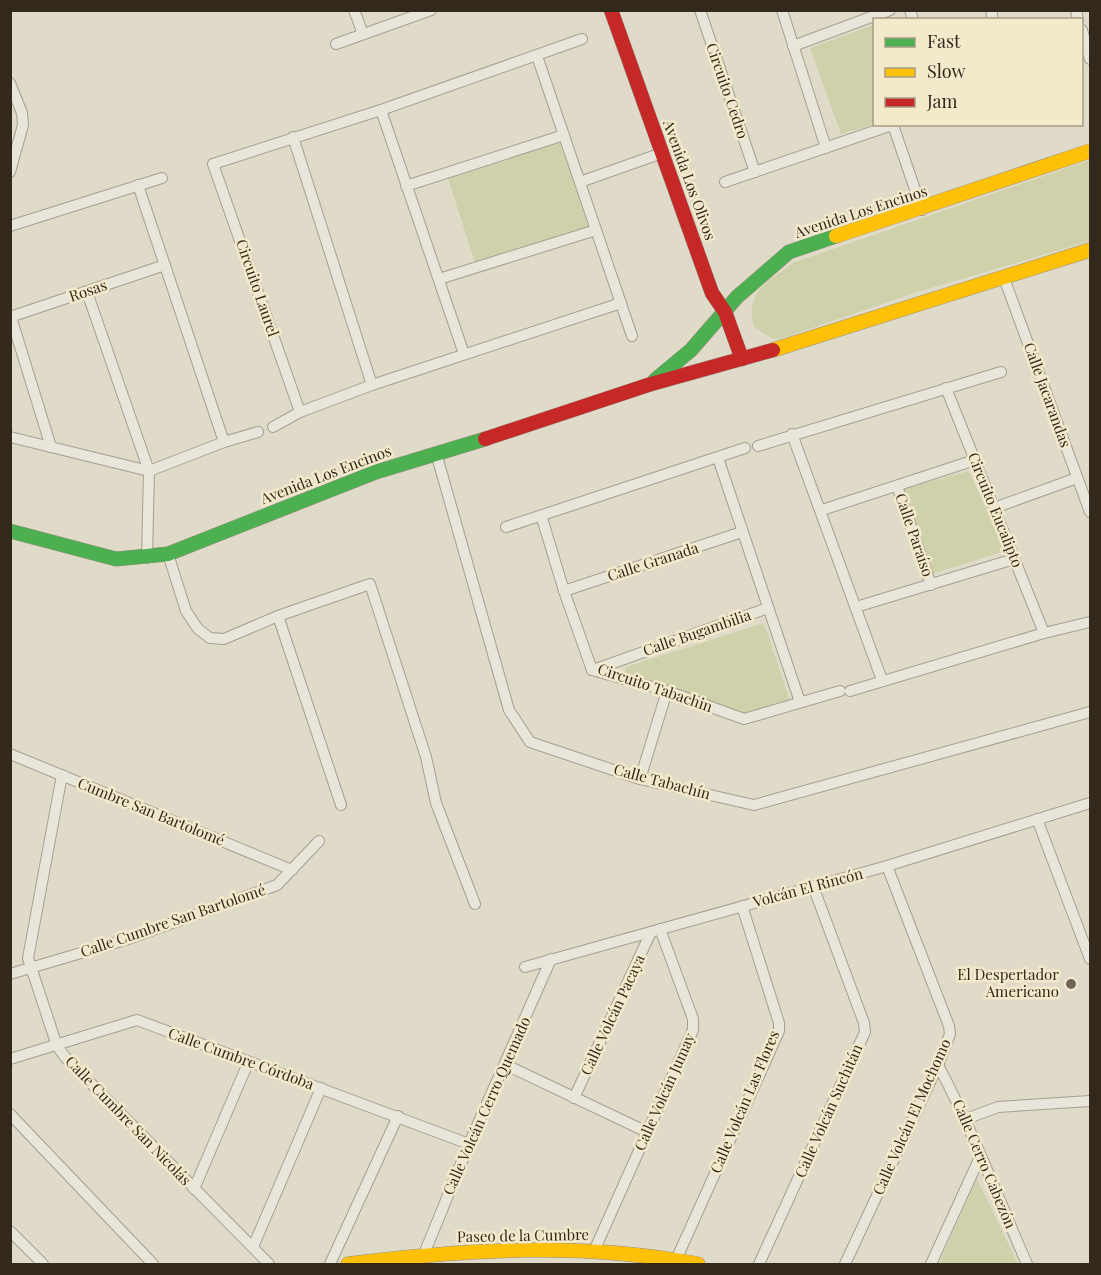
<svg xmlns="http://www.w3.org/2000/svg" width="1101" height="1275" viewBox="0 0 1101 1275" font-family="'Playfair Display',serif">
  <rect width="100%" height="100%" fill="#e0dac8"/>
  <g fill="#ced1aa">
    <path d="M 874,25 L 874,124 L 841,134 L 810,48 Z"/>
    <path d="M 560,143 L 588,227 L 475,262 L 448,179 Z"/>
    <path d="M 1090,160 L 1090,241 L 914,293 L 780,339 L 771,338 L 754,327 C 745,291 768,282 793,263 Z"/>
    <path d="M 969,471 L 1005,551 L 931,574 L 903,489 Z"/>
    <path d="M 764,623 L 790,701 L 741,715 L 624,676 L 626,667 Z"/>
    <path d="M 977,1179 L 1018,1264 L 939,1264 Z"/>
  </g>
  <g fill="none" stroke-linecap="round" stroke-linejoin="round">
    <defs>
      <g id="street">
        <path d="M 354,10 L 363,34"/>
        <path d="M 700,10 L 755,172"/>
        <path d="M 782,10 L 826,148"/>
        <path d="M 910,10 L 913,20"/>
        <path d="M 991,10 L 993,20"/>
        <path d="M 1076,10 L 1078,20"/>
        <path d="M 1082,30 L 1090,59"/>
        <path d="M 336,44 L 431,10"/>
        <path d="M 793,46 L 890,10"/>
        <path d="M 537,56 L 632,336"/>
        <path d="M 10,83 L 22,113 L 23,125 L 10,172"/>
        <path d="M 381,110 L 464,354"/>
        <path d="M 893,125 L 922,210"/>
        <path d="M 293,137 L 372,385"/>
        <path d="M 580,182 L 662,153"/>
        <path d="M 725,182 L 895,124"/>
        <path d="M 406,186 L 564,135"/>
        <path d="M 10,226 L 162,178"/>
        <path d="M 1004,278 L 1090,512"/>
        <path d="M 439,279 L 596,230"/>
        <path d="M 87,292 L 149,471 L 147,558"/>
        <path d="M 10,317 L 165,265"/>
        <path d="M 11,317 L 51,447"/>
        <path d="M 946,388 L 1044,633"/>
        <path d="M 300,412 L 213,164 L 381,110 L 582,39"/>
        <path d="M 273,427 L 300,412 L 372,385 L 621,303"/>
        <path d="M 792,434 L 882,680"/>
        <path d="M 10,437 L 149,471 L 224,442 L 138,185"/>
        <path d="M 224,442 L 258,432"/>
        <path d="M 758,446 L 1001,372"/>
        <path d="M 436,453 L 509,710 L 530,742 L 640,779 L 754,805 L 1090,712"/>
        <path d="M 718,458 L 800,702"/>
        <path d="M 897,486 L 931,585"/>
        <path d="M 994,508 L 1077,478"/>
        <path d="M 822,510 L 975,460"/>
        <path d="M 542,518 L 564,591 L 592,670"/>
        <path d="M 506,527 L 745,448"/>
        <path d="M 168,554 L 186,611 L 198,629 L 210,638 L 224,639 L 278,616 L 370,584 L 426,757 L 436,803 L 475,904"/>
        <path d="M 564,591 L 742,532"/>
        <path d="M 856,607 L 1014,559"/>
        <path d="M 278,616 L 341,805"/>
        <path d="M 592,670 L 667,691 L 744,719 L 840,691"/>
        <path d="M 593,670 L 768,608"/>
        <path d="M 850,691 L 1044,633 L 1090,622"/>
        <path d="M 10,754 L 292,870"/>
        <path d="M 62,775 L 28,958 L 57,1046 L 65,1057 L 269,1264"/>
        <path d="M 640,779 L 667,691"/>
        <path d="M 1037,819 L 1090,959"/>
        <path d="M 525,967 L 887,866 L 1090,803"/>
        <path d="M 10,974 L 128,939 L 277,885 L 319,841"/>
        <path d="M 10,1059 L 137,1020 L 469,1144"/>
        <path d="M 506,1065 L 647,1132"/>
        <path d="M 938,1065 C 972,1129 998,1198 1027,1264"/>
        <path d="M 574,1098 L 651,932"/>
        <path d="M 10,1114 L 153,1264"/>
        <path d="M 966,1119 L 998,1107 L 1090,1101"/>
        <path d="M 194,1189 L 248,1063"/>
        <path d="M 10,1231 L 43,1264"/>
        <path d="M 253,1247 L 321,1088"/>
        <path d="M 594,1251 L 693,1030 L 693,1019 L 660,929"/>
        <path d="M 424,1254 L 469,1144 L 551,959"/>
        <path d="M 676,1260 L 779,1031 L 779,1023 L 742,906"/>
        <path d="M 330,1264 L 398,1116"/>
        <path d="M 759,1264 L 865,1032 L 864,1023 L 813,886"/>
        <path d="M 845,1264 L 938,1065 L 950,1034 L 949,1026 L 887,866"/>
        <path d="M 931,1264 L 980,1157"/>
      </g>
      <g id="fast">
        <path d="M 655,380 L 691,350 L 737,297 L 789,252 L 836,236"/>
        <path d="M 10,531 L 116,559 L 168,554 L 376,472 L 485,439"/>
      </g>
      <g id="slow">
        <path d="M 836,236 L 1090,151"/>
        <path d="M 773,350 L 1090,250"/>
        <path d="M 348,1264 C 466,1249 581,1242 698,1264"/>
      </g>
      <g id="jam">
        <path d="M 611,10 L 712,293 L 725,312 L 742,359"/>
        <path d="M 485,439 L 651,384 L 773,350"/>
      </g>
    </defs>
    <use href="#street" stroke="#a59f92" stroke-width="12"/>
    <use href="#fast" stroke="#958e82" stroke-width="15"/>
    <use href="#slow" stroke="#958e82" stroke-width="15"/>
    <use href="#jam" stroke="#958e82" stroke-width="15"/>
    <use href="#street" stroke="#e8e5da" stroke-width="10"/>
    <use href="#fast" stroke="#4caf50" stroke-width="14"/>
    <use href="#slow" stroke="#ffc107" stroke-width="14"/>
    <use href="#jam" stroke="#c62828" stroke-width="14"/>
  </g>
  <circle fill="#6f6658" stroke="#f3eacc" stroke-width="2" cx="1071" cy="984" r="6"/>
  <g text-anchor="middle" stroke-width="5" stroke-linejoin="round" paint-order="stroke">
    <g font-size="15" fill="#32281b" stroke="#f3eacc">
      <text transform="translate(727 91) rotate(71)" y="5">Circuito Cedro</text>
      <text transform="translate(689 180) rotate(70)" y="5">Avenida Los Olivos</text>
      <text transform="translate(861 212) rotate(-18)" y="5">Avenida Los Encinos</text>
      <text transform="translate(257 288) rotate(71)" y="5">Circuito Laurel</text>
      <text transform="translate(88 291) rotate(-19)" y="5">Rosas</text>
      <text transform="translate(1047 395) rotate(70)" y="5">Calle Jacarandas</text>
      <text transform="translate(326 475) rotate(-21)" y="5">Avenida Los Encinos</text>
      <text transform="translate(995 510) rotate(68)" y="5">Circuito Eucalipto</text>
      <text transform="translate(914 535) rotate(71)" y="5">Calle Paraíso</text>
      <text transform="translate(653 562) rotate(-18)" y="5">Calle Granada</text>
      <text transform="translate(697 633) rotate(-19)" y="5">Calle Bugambilia</text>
      <text transform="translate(655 688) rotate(19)" y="5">Circuito Tabachin</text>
      <text transform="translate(662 782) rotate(15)" y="5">Calle Tabachín</text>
      <text transform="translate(151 812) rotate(22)" y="5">Cumbre San Bartolomé</text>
      <text transform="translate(808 888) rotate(-15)" y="5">Volcán El Rincón</text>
      <text transform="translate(173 921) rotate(-19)" y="5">Calle Cumbre San Bartolomé</text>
      <text transform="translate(613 1015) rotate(-65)" y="5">Calle Volcán Pacaya</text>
      <text transform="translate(241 1059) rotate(20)" y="5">Calle Cumbre Córdoba</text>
      <text transform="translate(665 1092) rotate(-66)" y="5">Calle Volcán Jumay</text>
      <text transform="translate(745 1102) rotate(-67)" y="5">Calle Volcán Las Flores</text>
      <text transform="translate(487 1106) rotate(-66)" y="5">Calle Volcán Cerro Quemado</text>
      <text transform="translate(829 1111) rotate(-66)" y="5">Calle Volcán Suchitán</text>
      <text transform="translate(912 1117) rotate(-66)" y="5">Calle Volcán El Mochomo</text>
      <text transform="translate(128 1121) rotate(46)" y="5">Calle Cumbre San Nicolás</text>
      <text transform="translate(984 1164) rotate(67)" y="5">Calle Cerro Cabezón</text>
      <text transform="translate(523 1236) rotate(-1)" y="5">Paseo de la Cumbre</text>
    </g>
    <g font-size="15" fill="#32281b" stroke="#f3eacc" text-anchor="end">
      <text x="1059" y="980">El Despertador<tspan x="1059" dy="17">Americano</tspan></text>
    </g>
  </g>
  <rect width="1101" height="1275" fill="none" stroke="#32281b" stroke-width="24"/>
  <rect x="873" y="18" width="210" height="108" fill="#f3eacc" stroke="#a69c85" stroke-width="1.5"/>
  <rect x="885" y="38" width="30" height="9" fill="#4caf50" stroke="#a69c85" stroke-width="1.5"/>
  <text x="927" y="48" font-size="18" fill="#32281b">Fast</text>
  <rect x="885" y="68" width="30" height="9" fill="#ffc107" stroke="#a69c85" stroke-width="1.5"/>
  <text x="927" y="78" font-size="18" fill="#32281b">Slow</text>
  <rect x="885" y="98" width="30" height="9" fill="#c62828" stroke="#a69c85" stroke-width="1.5"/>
  <text x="927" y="108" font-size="18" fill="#32281b">Jam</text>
</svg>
